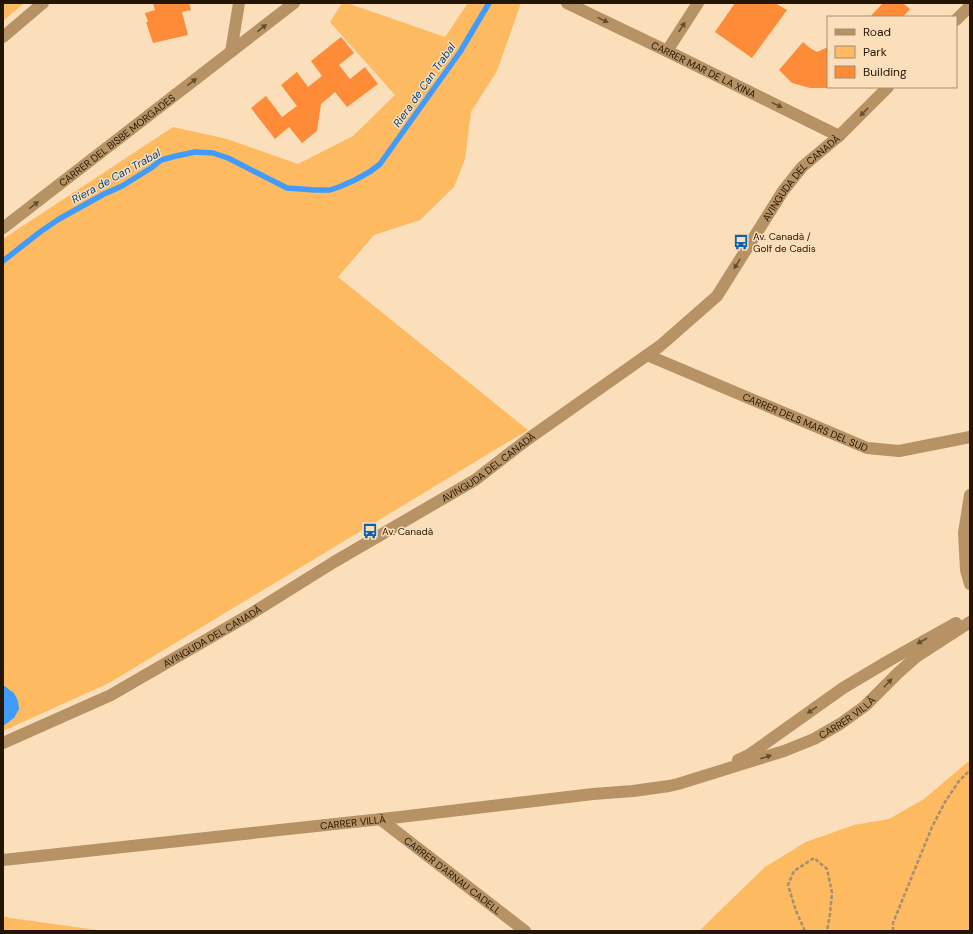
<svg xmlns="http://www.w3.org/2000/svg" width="973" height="934" viewBox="0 0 973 934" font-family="'DM Sans',sans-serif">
  <rect width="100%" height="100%" fill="#fbdeba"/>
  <g fill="#fdba61">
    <path d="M 3,3 L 24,3 L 3,21 Z"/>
    <path d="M 342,3 L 347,3 L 445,37 L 468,3 L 521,3 L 497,71 L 471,112 L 465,159 L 454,187 L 420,220 L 374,235 L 338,277 L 528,430 L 109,683 L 3,731 L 3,239 L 173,127 L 227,139 L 298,164 L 353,136 L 395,95 L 330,22 Z"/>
    <path d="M 970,760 L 970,931 L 699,931 L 765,867 L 806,842 L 854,825 L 889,819 L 924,799 Z"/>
    <path d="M 3,916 L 10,918 L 104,931 L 3,931 Z"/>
  </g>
  <path fill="#409bfb" d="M 3,685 L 14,693 L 18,701 L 19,709 L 14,718 L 3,726 Z"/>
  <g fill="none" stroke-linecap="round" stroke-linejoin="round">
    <path stroke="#409bfb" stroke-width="5.5" d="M 3,261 L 40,232 L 59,219 L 104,194 L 122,186 L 151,168 L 161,160 L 176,156 L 195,152 L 213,153 L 228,158 L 287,188 L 315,190 L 330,190 L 339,187 L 355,180 L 371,171 L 380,164 L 460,52 L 489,3"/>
  </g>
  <g fill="#fd8b38">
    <path d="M 153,3 L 189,3 L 191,10 L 182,12 L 188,35 L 153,43 L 146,22 L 148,22 L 145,13 L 155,10 Z"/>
    <path d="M 735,3 L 775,3 L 787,10 L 752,58 L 715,32 Z"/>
    <path d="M 883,3 L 903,3 L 910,9 L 903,17 L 870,17 Z"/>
    <path d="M 341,37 L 354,53 L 339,65 L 350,79 L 365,67 L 378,84 L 347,107 L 335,92 L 321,104 L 317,131 L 302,143 L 289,127 L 275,139 L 251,108 L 266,96 L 282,117 L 297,106 L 281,85 L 297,72 L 308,87 L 322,76 L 311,61 Z"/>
    <path d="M 803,42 L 810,48 L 817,52 L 828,47 L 828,88 L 810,88 L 792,83 L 779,70 Z"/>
  </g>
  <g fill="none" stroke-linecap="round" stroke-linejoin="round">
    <g stroke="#a58e72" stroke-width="2.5" stroke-dasharray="4 2" stroke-linecap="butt">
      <path d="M 805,931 L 796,911 L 788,885 L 794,871 L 814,858 L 827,869 L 832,893 L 830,914 L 827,931"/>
      <path d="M 893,931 L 893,923 L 932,827 L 945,802 L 959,781 L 970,770"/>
    </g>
    <g stroke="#b69265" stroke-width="12">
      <path id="s1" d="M 567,3 L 667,51 L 839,136"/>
      <path d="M 956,20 L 970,6"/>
      <path d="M 3,37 L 43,3"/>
      <path d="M 667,51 L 698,3"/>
      <path d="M 231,52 L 239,3"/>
      <path id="s2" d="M 3,228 L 294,3"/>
      <path id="s3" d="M 647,355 L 867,448 L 899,451 L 970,437"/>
      <path d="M 970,495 L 964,533 L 966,570 L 970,584"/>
      <path id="s4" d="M 3,743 L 111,695 L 249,615 L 334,562 L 475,480 L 528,439 L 660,346 L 717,296 L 783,191 L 802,167 L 839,136 L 888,87"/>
      <path d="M 738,760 L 749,755 L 843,688 L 890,660 L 956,623"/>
      <path id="s5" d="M 380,819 L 525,931"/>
      <path id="s6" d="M 3,860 L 400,817 L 593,794 L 633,791 L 669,786 L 678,784 L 784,751 L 814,739 L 840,724 L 865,706 L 898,673 L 916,657 L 970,622"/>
    </g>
  </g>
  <defs><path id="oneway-solid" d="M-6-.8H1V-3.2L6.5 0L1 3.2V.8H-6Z"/></defs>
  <g fill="#654e30">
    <use href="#oneway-solid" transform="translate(603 20) rotate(26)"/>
    <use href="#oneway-solid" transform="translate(682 27) rotate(-57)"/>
    <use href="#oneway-solid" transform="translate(262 28) rotate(-38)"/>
    <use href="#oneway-solid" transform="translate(192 82) rotate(-38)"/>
    <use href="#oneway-solid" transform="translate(777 105) rotate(26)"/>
    <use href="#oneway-solid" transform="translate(864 112) rotate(135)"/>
    <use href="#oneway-solid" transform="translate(34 205) rotate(-38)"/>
    <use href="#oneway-solid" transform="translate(737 264) rotate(122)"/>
    <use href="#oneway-solid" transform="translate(922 641) rotate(151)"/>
    <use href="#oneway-solid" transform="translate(888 683) rotate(-46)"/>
    <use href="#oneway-solid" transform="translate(812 710) rotate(145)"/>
    <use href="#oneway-solid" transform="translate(766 757) rotate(-17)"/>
  </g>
  <defs>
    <symbol id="bus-bare" viewBox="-9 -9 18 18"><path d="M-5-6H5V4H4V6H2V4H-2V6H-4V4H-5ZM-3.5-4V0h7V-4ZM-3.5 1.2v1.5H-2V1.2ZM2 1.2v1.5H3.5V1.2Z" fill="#0d62b0" stroke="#fbdeba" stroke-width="2.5" paint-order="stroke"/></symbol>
  </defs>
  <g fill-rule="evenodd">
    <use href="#bus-bare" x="730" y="231" width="22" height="22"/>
    <use href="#bus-bare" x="359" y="520" width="22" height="22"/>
  </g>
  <g text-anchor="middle" stroke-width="3" stroke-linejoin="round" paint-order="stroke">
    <g font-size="10" fill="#231605" stroke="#fbdeba">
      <text dy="4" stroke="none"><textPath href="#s1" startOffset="152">CARRER MAR DE LA XINA</textPath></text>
      <text dy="4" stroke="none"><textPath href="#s2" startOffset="144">CARRER DEL BISBE MORGADES</textPath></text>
      <text dy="4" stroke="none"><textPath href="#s4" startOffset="991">AVINGUDA DEL CANADÀ</textPath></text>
      <text dy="4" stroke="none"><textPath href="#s3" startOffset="172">CARRER DELS MARS DEL SUD</textPath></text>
      <text dy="4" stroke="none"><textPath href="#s4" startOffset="559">AVINGUDA DEL CANADÀ</textPath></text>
      <text dy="4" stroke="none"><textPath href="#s4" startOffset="235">AVINGUDA DEL CANADÀ</textPath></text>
      <text dy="4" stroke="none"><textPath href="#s6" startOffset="862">CARRER VILLÀ</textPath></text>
      <text dy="4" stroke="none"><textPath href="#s6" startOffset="352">CARRER VILLÀ</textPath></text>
      <text dy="4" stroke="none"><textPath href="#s5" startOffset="92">CARRER D'ARNAU CADELL</textPath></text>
    </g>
    <g font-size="10" fill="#231605" stroke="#fbdeba" text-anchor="start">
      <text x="753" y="240">Av. Canadà /<tspan x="753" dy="12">Golf de Cadis</tspan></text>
      <text x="382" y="535">Av. Canadà</text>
    </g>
    <g font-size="11" font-style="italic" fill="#00437f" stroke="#fbdeba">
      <text transform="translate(424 85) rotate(-55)" y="4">Riera de Can Trabal</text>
      <text transform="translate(116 176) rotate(-29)" y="4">Riera de Can Trabal</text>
    </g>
  </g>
  <rect width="973" height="934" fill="none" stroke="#231605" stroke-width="8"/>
  <rect x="827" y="16" width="130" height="72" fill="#fbdeba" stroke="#a58e72"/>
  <rect x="835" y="29" width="20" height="6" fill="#b69265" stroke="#a58e72"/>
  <text x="863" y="36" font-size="12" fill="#231605">Road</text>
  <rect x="835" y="46" width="20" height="12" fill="#fdba61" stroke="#a58e72"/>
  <text x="863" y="56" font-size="12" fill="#231605">Park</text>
  <rect x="835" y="66" width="20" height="12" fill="#fd8b38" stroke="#a58e72"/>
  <text x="863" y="76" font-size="12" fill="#231605">Building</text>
</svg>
